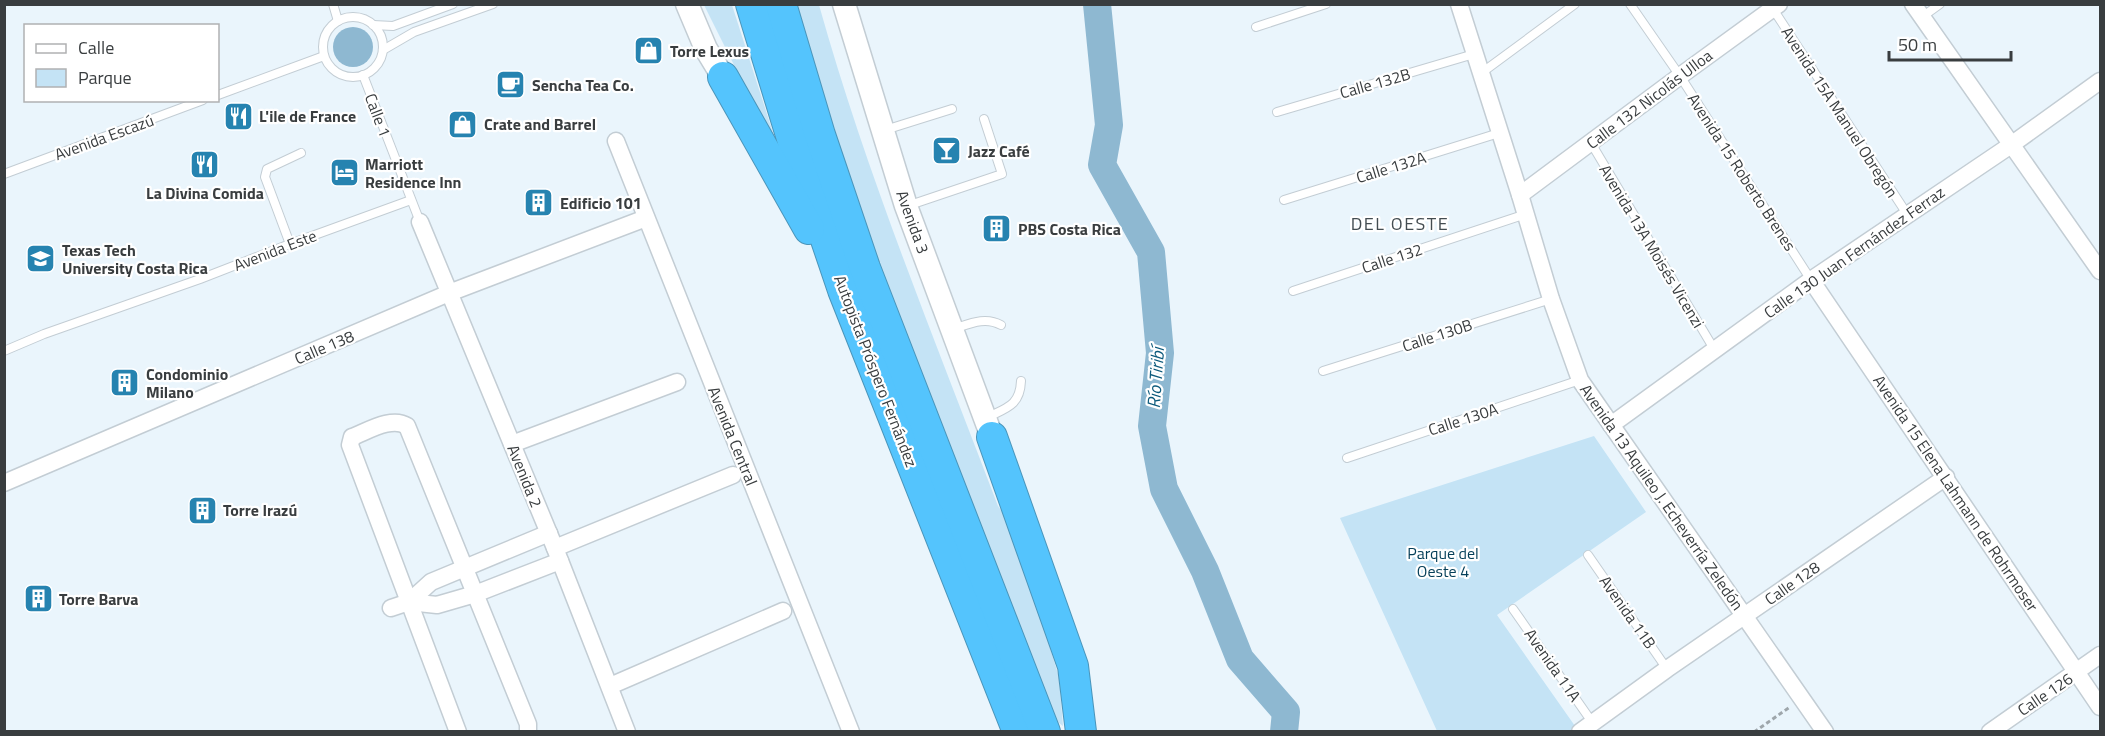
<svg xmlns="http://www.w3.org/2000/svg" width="2105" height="736" viewBox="0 0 2105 736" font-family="'Titillium Web',sans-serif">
  <rect width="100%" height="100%" fill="#eaf5fc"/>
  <g fill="#c4e3f5">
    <path d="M 704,5 L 732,5 L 774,136 L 760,117 Z"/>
    <path d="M 787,5 L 819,5 C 867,176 935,340 998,506 L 1012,525 L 1059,677 L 1063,726 L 1055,720 L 844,189 Z"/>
    <path d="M 1594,436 L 1646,512 L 1497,615 L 1575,726 L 1569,732 L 1437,731 L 1340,518 Z"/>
  </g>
  <circle fill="#8eb8d1" cx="353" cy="47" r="20"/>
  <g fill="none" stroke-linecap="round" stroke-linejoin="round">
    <path stroke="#8eb8d1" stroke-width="28" d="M 1097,4 L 1109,125 L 1102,165 L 1151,252 L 1160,353 L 1152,426 L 1164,489 L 1205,571 L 1240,659 L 1286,712 L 1284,732"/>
    <defs>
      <g id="lane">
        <path d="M 333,4 L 338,21"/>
        <path d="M 1630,4 L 1680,76 L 1811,280"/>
        <path d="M 1773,9 L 1907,214"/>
        <path d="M 1922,17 L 1940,4"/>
        <circle cx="353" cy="47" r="30"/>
        <path d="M 373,25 L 393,26 L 453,4"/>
        <path d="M 1256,27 L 1326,4"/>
        <path d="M 383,50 L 414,32 L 493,4"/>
        <path d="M 1480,74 L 1575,4"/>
        <path d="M 363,75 L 420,222"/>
        <path d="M 218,95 L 324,56"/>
        <path d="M 1277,112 L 1474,54"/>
        <path d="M 885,130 L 952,109"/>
        <path d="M 1591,143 L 1714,349"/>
        <path d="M 4,174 L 203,100"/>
        <path d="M 1284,200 L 1499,133"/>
        <path d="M 907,206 L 1002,174 L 984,119"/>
        <path d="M 290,244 L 265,177 L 267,169 L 301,153"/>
        <path d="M 1293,291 L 1526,214"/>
        <path d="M 953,329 C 969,324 985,316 1001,325"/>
        <path d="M 4,351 L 44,334 L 200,279 L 290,244 L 411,200"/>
        <path d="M 1323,371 L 1551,299"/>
        <path d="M 986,418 C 1006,408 1020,406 1021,381"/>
        <path d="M 1347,458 L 1580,380"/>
        <path d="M 1588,555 L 1667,669"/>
        <path d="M 1513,609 L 1592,722"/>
      </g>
      <g id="street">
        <path d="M 1459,4 L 1520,195 L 1551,299 L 1580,380 L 1825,732"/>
        <path d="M 1913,4 L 2100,271"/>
        <path d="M 616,141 L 851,732"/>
        <path d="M 1520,195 L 1680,76 L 1779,4"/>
        <path d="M 420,222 L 555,548 L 627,732"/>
        <path d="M 1811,280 L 2100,707"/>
        <path d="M 1611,425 L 1811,280 L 2011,145 L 2100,81"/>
        <path d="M 512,444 L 677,382"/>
        <path d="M 4,483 L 449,293 L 646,218"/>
        <path d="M 555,548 L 733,475"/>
        <path d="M 409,602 L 437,605 L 475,594 L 560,561"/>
        <path d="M 391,608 L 409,602 L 431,582 L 549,533"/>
        <path d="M 610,686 L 783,611"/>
        <path d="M 458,732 L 350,445 L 352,437 C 368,431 392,416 407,426 L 528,724 L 528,732"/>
        <path d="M 1580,732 L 1667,669 L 1946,477"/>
        <path d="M 1990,732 L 2100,655"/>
      </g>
      <g id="secondary">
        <path d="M 687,4 L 706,49 L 723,77"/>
        <path d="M 844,4 L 906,206 L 992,437"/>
      </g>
      <g id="highway">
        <path d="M 751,4 L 794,145 L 843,290 L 1018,732"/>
        <path d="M 781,4 L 820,135 L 865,268 L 1045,732"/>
        <path d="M 723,77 L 809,229"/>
        <path d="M 992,437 L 1073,666 L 1081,732"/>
      </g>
    </defs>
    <use href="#lane" stroke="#c3cdd4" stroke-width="10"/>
    <use href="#street" stroke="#c3cdd4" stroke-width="19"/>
    <use href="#secondary" stroke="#c3cdd4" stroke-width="25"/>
    <use href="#highway" stroke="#4b95ba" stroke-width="32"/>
    <path stroke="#9ea6ab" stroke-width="3" stroke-dasharray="4.5 3" stroke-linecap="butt" d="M 1754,732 L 1790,707"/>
    <use href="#lane" stroke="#fff" stroke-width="8"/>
    <use href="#street" stroke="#fff" stroke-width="16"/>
    <use href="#secondary" stroke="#fff" stroke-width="22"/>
    <use href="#highway" stroke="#54c4fd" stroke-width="30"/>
  </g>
  <defs>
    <symbol id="shop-square" viewBox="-11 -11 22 22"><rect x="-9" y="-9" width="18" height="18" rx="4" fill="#2683b0" stroke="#fff"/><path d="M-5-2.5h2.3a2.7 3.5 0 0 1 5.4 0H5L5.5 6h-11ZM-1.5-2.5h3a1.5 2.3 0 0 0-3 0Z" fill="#fff"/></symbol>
    <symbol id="cafe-square" viewBox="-11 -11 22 22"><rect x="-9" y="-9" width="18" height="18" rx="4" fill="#2683b0" stroke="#fff"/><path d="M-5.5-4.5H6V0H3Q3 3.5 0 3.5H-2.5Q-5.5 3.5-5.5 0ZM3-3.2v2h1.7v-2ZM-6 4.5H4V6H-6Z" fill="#fff"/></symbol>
    <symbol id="restaurant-square" viewBox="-11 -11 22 22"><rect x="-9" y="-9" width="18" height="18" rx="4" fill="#2683b0" stroke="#fff"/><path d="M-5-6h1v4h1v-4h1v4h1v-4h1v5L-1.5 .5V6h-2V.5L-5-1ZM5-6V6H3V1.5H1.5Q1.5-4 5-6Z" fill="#fff"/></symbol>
    <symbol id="bar-square" viewBox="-11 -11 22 22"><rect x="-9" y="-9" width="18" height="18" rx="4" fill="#2683b0" stroke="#fff"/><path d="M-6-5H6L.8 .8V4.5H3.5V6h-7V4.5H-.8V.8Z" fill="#fff"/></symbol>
    <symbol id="hotel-square" viewBox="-11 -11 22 22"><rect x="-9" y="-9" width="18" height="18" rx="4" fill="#2683b0" stroke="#fff"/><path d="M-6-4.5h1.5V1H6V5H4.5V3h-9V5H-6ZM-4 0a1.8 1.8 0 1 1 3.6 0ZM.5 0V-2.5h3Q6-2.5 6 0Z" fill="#fff"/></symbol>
    <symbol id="building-square" viewBox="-11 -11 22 22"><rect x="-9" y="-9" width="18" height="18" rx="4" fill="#2683b0" stroke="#fff"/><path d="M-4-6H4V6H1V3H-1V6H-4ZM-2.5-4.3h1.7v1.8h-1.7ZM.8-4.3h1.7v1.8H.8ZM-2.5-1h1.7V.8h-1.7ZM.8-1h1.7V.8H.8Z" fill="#fff"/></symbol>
    <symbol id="university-square" viewBox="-11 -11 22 22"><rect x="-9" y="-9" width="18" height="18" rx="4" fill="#2683b0" stroke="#fff"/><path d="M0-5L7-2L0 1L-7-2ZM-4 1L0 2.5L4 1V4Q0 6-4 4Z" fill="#fff"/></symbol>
  </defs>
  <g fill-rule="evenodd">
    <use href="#shop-square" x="632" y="34" width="33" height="33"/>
    <use href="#cafe-square" x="494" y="68" width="33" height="33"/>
    <use href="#restaurant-square" x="222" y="100" width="33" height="33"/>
    <use href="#shop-square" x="446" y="108" width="33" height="33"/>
    <use href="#bar-square" x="930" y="134" width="33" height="33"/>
    <use href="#restaurant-square" x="188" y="148" width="33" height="33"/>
    <use href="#hotel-square" x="328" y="156" width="33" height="33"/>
    <use href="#building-square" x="522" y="186" width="33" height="33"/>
    <use href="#building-square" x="980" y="212" width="33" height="33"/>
    <use href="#university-square" x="24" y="242" width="33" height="33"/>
    <use href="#building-square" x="108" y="366" width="33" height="33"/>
    <use href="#building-square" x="186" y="494" width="33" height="33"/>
    <use href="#building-square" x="22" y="582" width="33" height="33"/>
  </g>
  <g text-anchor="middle" stroke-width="4.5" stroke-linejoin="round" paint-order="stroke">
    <g font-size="16" font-weight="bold" fill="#393d3f" stroke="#fff" text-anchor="start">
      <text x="670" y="57">Torre Lexus</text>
      <text x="532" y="91">Sencha Tea Co.</text>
      <text x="259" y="122">L'ile de France</text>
      <text x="484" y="130">Crate and Barrel</text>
      <text x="968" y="157">Jazz Café</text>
      <text x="365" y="170">Marriott<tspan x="365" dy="18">Residence Inn</tspan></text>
      <text x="205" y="199" text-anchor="middle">La Divina Comida</text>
      <text x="560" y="209">Edificio 101</text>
      <text x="1018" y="235">PBS Costa Rica</text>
      <text x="62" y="256">Texas Tech<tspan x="62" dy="18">University Costa Rica</tspan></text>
      <text x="146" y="380">Condominio<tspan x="146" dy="18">Milano</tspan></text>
      <text x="223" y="516">Torre Irazú</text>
      <text x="59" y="605">Torre Barva</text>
    </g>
    <g font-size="16" fill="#393d3f" stroke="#fff">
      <text transform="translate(1375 83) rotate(-16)" y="6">Calle 132B</text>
      <text transform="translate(1649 99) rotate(-37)" y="6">Calle 132 Nicolás Ulloa</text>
      <text transform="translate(1840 112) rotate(57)" y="6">Avenida 15A Manuel Obregón</text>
      <text transform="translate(378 115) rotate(69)" y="6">Calle 1</text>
      <text transform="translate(104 137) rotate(-20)" y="6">Avenida Escazú</text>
      <text transform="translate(1391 167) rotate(-17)" y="6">Calle 132A</text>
      <text transform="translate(1742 172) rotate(57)" y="6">Avenida 15 Roberto Brenes</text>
      <text transform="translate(913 222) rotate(70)" y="6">Avenida 3</text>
      <text transform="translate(1652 246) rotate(59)" y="6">Avenida 13A Moisés Vicenzi</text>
      <text transform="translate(275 250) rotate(-21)" y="6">Avenida Este</text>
      <text transform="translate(1854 252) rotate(-35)" y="6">Calle 130 Juan Fernández Ferraz</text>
      <text transform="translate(1392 258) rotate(-18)" y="6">Calle 132</text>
      <text transform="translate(1437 335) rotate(-18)" y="6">Calle 130B</text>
      <text transform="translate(324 347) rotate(-23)" y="6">Calle 138</text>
      <text transform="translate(876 371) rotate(69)" y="6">Autopista Próspero Fernández</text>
      <text transform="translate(1463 419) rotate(-18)" y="6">Calle 130A</text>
      <text transform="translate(733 436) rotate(68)" y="6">Avenida Central</text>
      <text transform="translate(525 476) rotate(68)" y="6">Avenida 2</text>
      <text transform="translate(1956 493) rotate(56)" y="6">Avenida 15 Elena Lahmann de Rohrmoser</text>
      <text transform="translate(1662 497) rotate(55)" y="6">Avenida 13 Aquileo J. Echeverría Zeledón</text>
      <text transform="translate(1792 583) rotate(-35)" y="6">Calle 128</text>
      <text transform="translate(1628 612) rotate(55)" y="6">Avenida 11B</text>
      <text transform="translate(1553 665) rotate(55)" y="6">Avenida 11A</text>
      <text transform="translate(2045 694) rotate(-34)" y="6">Calle 126</text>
    </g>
    <g font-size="16" fill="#053f59" stroke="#fff">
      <text x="1443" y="559">Parque del<tspan x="1443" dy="18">Oeste 4</tspan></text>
    </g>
    <g font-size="18" letter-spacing="1.5" fill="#434c51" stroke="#fff">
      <text x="1400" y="230">DEL OESTE</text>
    </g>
    <g font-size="18" font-style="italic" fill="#0b597b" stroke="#fff">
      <text transform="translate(1156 378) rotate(-86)" y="6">Río Tiribí</text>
    </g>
  </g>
  <rect width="2105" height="736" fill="none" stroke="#393d3f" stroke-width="12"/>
  <rect x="24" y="24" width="195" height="78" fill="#ffffff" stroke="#b0b1b2" stroke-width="1.5"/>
  <rect x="36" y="44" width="30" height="9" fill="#ffffff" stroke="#b0b1b2" stroke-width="1.5"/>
  <text x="78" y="54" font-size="18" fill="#393d3f">Calle</text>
  <rect x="36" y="69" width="30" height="18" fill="#c4e3f5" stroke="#b0b1b2" stroke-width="1.5"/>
  <text x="78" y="84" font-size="18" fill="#393d3f">Parque</text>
  <path d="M1889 51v9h122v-9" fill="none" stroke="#393d3f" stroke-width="3"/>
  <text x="1898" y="51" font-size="18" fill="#393d3f" stroke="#ffffff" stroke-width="4.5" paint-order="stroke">50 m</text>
</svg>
